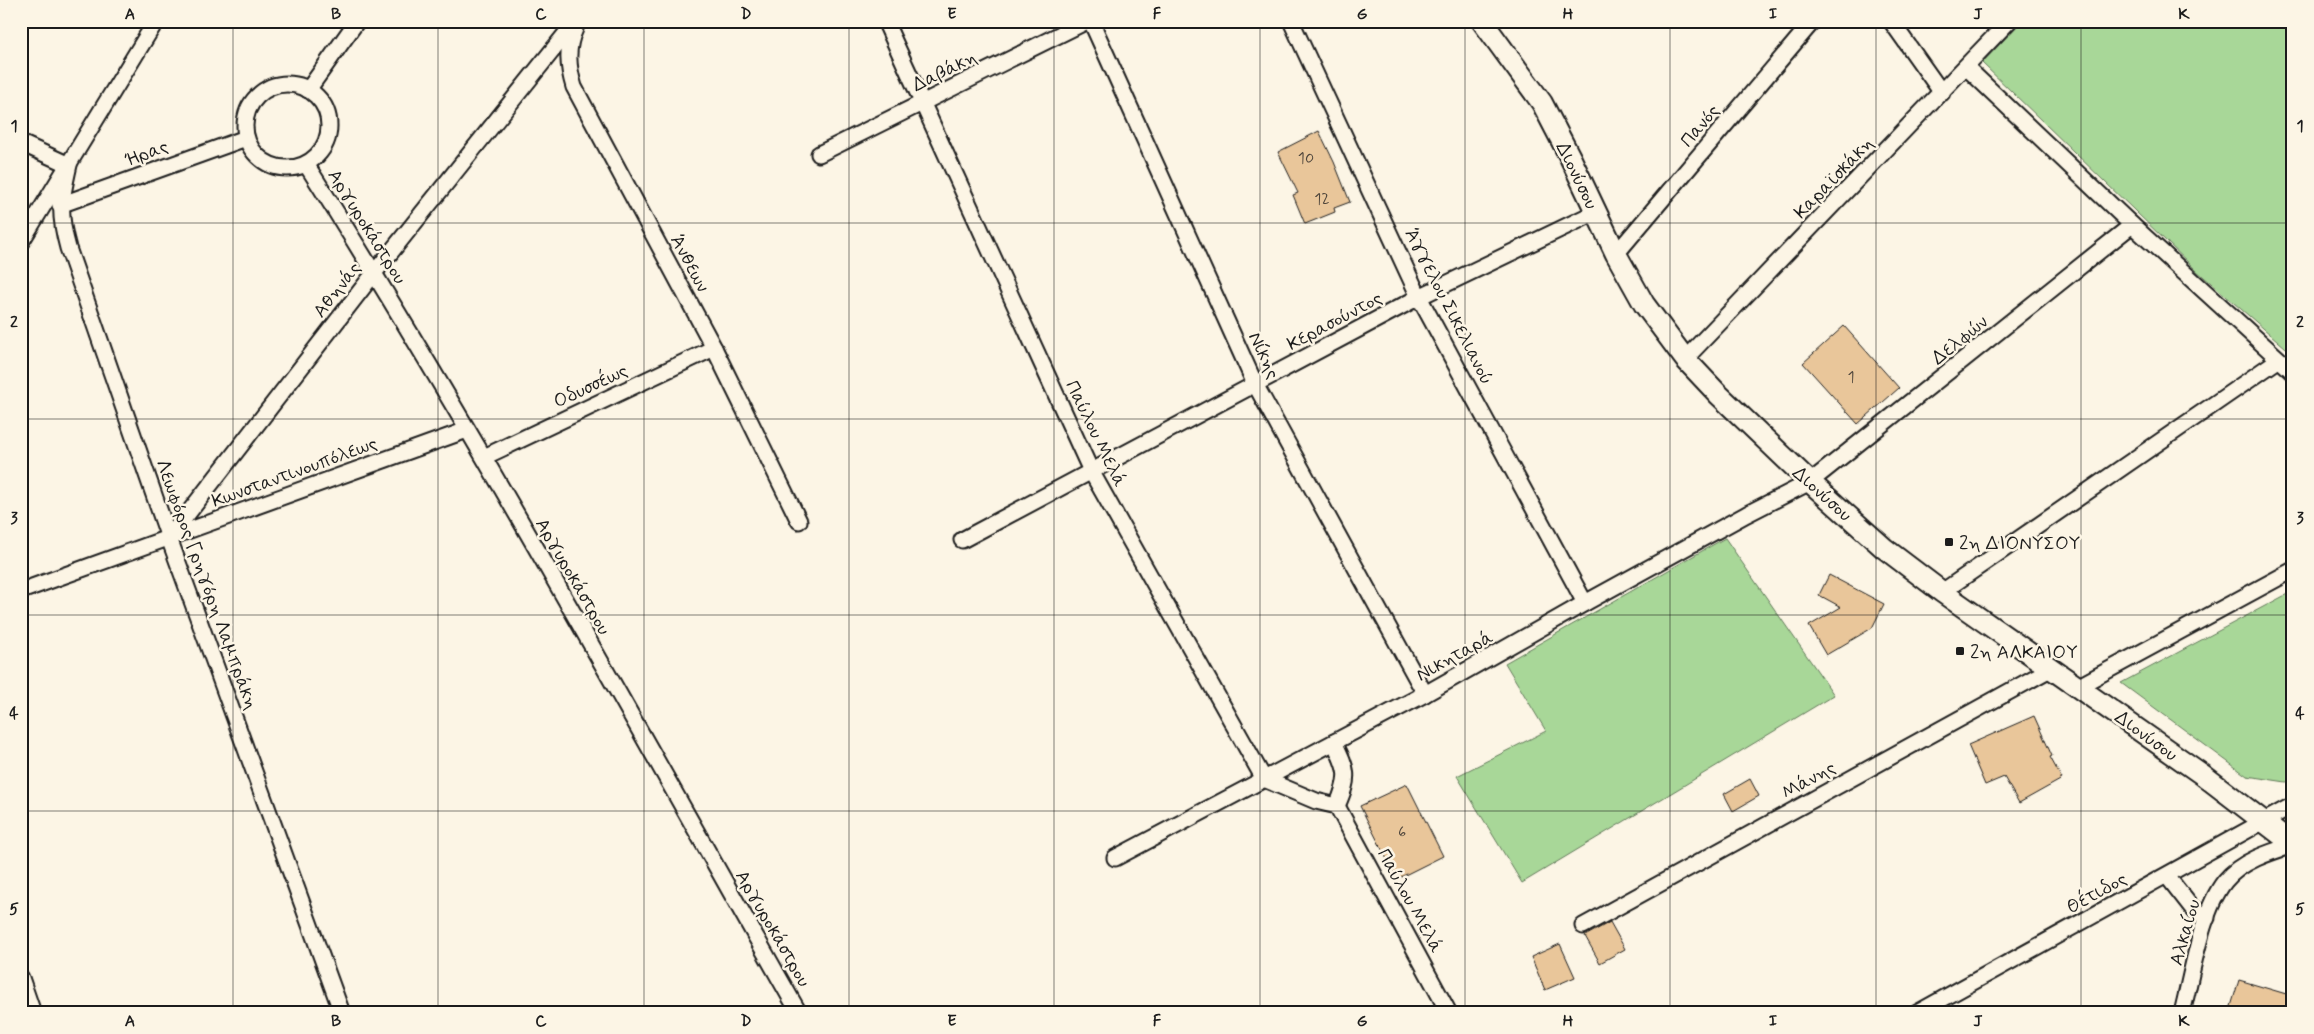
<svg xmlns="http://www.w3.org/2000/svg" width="2314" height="1034" viewBox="0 0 2314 1034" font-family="Mynerve,sans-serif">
  <rect width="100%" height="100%" fill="#fcf5e5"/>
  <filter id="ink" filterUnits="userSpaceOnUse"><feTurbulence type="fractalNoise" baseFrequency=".02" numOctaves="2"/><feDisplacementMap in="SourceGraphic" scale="10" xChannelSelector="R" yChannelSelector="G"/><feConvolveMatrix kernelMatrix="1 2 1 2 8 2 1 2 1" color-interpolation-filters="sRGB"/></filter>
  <g filter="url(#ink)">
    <g fill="#a8d798" stroke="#627a5a">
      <path d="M 2022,21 L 2293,21 L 2293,354 L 2197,271 L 1982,63 Z"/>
      <path d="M 1725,538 L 1834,695 L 1522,883 L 1457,776 L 1546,731 L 1505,663 Z"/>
      <path d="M 2293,591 L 2293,781 L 2286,782 L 2247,776 L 2121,683 Z"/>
    </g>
    <g fill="#e9c69a" stroke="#1c1c1c">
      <path d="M 1319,131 L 1334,162 L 1350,202 L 1334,208 L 1335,212 L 1305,224 L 1293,195 L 1298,193 L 1278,152 Z"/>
      <path d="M 1844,326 L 1899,388 L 1858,424 L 1803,363 Z"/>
      <path d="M 1829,575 L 1884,604 L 1872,628 L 1826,655 L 1809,626 L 1841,607 L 1819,595 Z"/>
      <path d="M 2034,716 L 2052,756 L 2050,757 L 2062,779 L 2019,803 L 2004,777 L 1985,785 L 1968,745 Z"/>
      <path d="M 1750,779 L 1759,796 L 1733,811 L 1724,794 Z"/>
      <path d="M 1407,784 L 1443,856 L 1397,879 L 1360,806 Z"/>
      <path d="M 1610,922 L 1625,949 L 1600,963 L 1585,936 Z"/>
      <path d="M 1560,944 L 1575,977 L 1545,990 L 1531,957 Z"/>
      <path d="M 2239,980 L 2293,996 L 2293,1013 L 2229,1013 Z"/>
    </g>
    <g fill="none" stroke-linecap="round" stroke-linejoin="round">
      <defs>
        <g id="street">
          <path d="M 885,21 L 1091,471 L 1264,779 L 1316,801 L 1337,806 L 1449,1013"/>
          <path d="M 1091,21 L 1255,384 L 1425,694"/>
          <path d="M 1291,21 L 1419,297 L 1585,603"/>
          <path d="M 1891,21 L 1942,93"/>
          <path d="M 575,29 C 566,48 568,67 574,87 L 714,348 L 799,521"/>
          <path d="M 1966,67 L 2132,225 L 2293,372"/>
          <circle cx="287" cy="126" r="42"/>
          <path d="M 308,90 L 357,21"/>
          <path d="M 21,143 L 69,165 C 61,200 58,212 68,248 L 169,538 L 342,1013"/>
          <path d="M 819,154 L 1087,21"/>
          <path d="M 306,164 C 481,440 637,728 799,1013"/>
          <path d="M 60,205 L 246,138"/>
          <path d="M 21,242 L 156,21"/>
          <path d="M 1616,254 L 1813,21"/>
          <path d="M 1685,359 L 2009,21"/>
          <path d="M 484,457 L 714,348"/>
          <path d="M 169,538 L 375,272 L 576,21"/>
          <path d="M 962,540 L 1419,297 L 1596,212"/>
          <path d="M 21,591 L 467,430"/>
          <path d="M 1942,592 L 2278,360"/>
          <path d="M 2079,686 L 2293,570"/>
          <path d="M 1334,742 C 1348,771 1350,776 1337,806"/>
          <path d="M 1115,858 L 1425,694 L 1585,603 L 1747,514 L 1810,482 L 2132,225"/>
          <path d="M 2167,876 L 2192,908 L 2207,918"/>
          <path d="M 1583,926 L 2052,668"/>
          <path d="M 21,978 L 33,1013"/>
          <path d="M 1917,1013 L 2293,805"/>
          <path d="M 2182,1013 C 2192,975 2201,911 2225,881 C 2241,861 2270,852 2293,845"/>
        </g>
        <path id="secondary" d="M 1482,21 L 1542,103 L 1570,157 L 1616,254 L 1644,304 L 1685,359 L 1718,394 L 1810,482 L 1884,548 L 1942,592 L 2203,775 L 2293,844"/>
      </defs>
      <use href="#street" stroke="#1c1c1c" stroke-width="19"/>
      <use href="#secondary" stroke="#1c1c1c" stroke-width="24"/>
      <use href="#street" stroke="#fcf5e5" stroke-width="15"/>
      <use href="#secondary" stroke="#fcf5e5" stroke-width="20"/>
    </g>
  </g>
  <path fill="none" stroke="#1c1c1c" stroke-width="1" stroke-opacity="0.55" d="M 233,21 L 233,1013M 438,21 L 438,1013M 644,21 L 644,1013M 849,21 L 849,1013M 1054,21 L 1054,1013M 1260,21 L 1260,1013M 1465,21 L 1465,1013M 1670,21 L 1670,1013M 1876,21 L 1876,1013M 2081,21 L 2081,1013M 21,223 L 2293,223M 21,419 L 2293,419M 21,615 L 2293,615M 21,811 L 2293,811"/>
  <g fill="#1c1c1c" stroke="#fcf5e5" stroke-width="2">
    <rect x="1944" y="537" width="10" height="10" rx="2.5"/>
    <rect x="1955" y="646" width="10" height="10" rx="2.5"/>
  </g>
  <g text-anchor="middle" stroke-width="5" stroke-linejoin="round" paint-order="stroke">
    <g font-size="16" fill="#4f463c">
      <text x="1306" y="163">10</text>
      <text x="1322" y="204">12</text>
      <text x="1851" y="382">1</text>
      <text x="1402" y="837">6</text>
    </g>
    <g font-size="19" fill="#1c1c1c" stroke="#fcf5e5">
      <text transform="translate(944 70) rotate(-26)" y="7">Δαβάκη</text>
      <text transform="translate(1699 125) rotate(-50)" y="7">Πανός</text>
      <text transform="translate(146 152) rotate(-20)" y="7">Ήρας</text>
      <text transform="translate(1578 175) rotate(64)" y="7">Διονύσου</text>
      <text transform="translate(1833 177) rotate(-46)" y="7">Καραϊσκάκη</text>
      <text transform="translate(368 226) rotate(58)" y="7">Αργυροκάστρου</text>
      <text transform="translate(691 263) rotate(62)" y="7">Άνθεων</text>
      <text transform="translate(336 289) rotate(-52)" y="7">Αθηνάς</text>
      <text transform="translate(1450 306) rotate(63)" y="7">Άγγελου Σικελιανού</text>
      <text transform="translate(1334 320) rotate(-28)" y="7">Κερασούντος</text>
      <text transform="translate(1959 339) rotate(-39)" y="7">Δελφών</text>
      <text transform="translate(1265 355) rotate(65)" y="7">Νίκης</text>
      <text transform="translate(590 385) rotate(-25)" y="7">Οδυσσέως</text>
      <text transform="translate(1097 433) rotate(64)" y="7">Παύλου Μελά</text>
      <text transform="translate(294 471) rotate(-20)" y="7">Κωνσταντινουπόλεως</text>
      <text transform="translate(1823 493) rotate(42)" y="7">Διονύσου</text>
      <text transform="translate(574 576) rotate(60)" y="7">Αργυροκάστρου</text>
      <text transform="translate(208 584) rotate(70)" y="7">Λεωφόρος Γρηγόρη Λαμπράκη</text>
      <text transform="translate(1454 655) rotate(-29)" y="7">Νικηταρά</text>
      <text transform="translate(2147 735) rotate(36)" y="7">Διονύσου</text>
      <text transform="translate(1808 779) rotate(-29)" y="7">Μάνης</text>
      <text transform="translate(2096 892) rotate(-29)" y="7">Θέτιδος</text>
      <text transform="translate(1411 900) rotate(61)" y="7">Παύλου Μελά</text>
      <text transform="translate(774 928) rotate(60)" y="7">Αργυροκάστρου</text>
      <text transform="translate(2184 932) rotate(-74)" y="7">Αλκαίου</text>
    </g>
    <g font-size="19" fill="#1c1c1c" stroke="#fcf5e5" text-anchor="start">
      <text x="1959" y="549">2η ΔΙΟΝΥΣΟΥ</text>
      <text x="1970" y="658">2η ΑΛΚΑΙΟΥ</text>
    </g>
  </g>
  <rect width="2314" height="1034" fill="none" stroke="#fcf5e5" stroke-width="55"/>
  <rect x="28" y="28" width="2258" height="978" fill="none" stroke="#1c1c1c" stroke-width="2"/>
  <g font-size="16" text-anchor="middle" font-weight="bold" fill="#1c1c1c">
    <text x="130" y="19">A</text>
    <text x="336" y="19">B</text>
    <text x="541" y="19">C</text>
    <text x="746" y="19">D</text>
    <text x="952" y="19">E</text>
    <text x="1157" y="19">F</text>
    <text x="1362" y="19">G</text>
    <text x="1568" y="19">H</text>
    <text x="1773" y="19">I</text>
    <text x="1978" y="19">J</text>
    <text x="2184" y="19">K</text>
    <text x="14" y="131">1</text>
    <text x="2300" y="131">1</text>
    <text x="14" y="327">2</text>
    <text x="2300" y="327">2</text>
    <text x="14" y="523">3</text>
    <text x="2300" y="523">3</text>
    <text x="14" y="718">4</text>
    <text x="2300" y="718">4</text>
    <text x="14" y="914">5</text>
    <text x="2300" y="914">5</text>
    <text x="130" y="1026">A</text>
    <text x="336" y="1026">B</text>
    <text x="541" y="1026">C</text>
    <text x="746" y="1026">D</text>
    <text x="952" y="1026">E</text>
    <text x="1157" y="1026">F</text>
    <text x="1362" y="1026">G</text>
    <text x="1568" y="1026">H</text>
    <text x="1773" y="1026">I</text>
    <text x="1978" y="1026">J</text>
    <text x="2184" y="1026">K</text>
  </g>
</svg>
